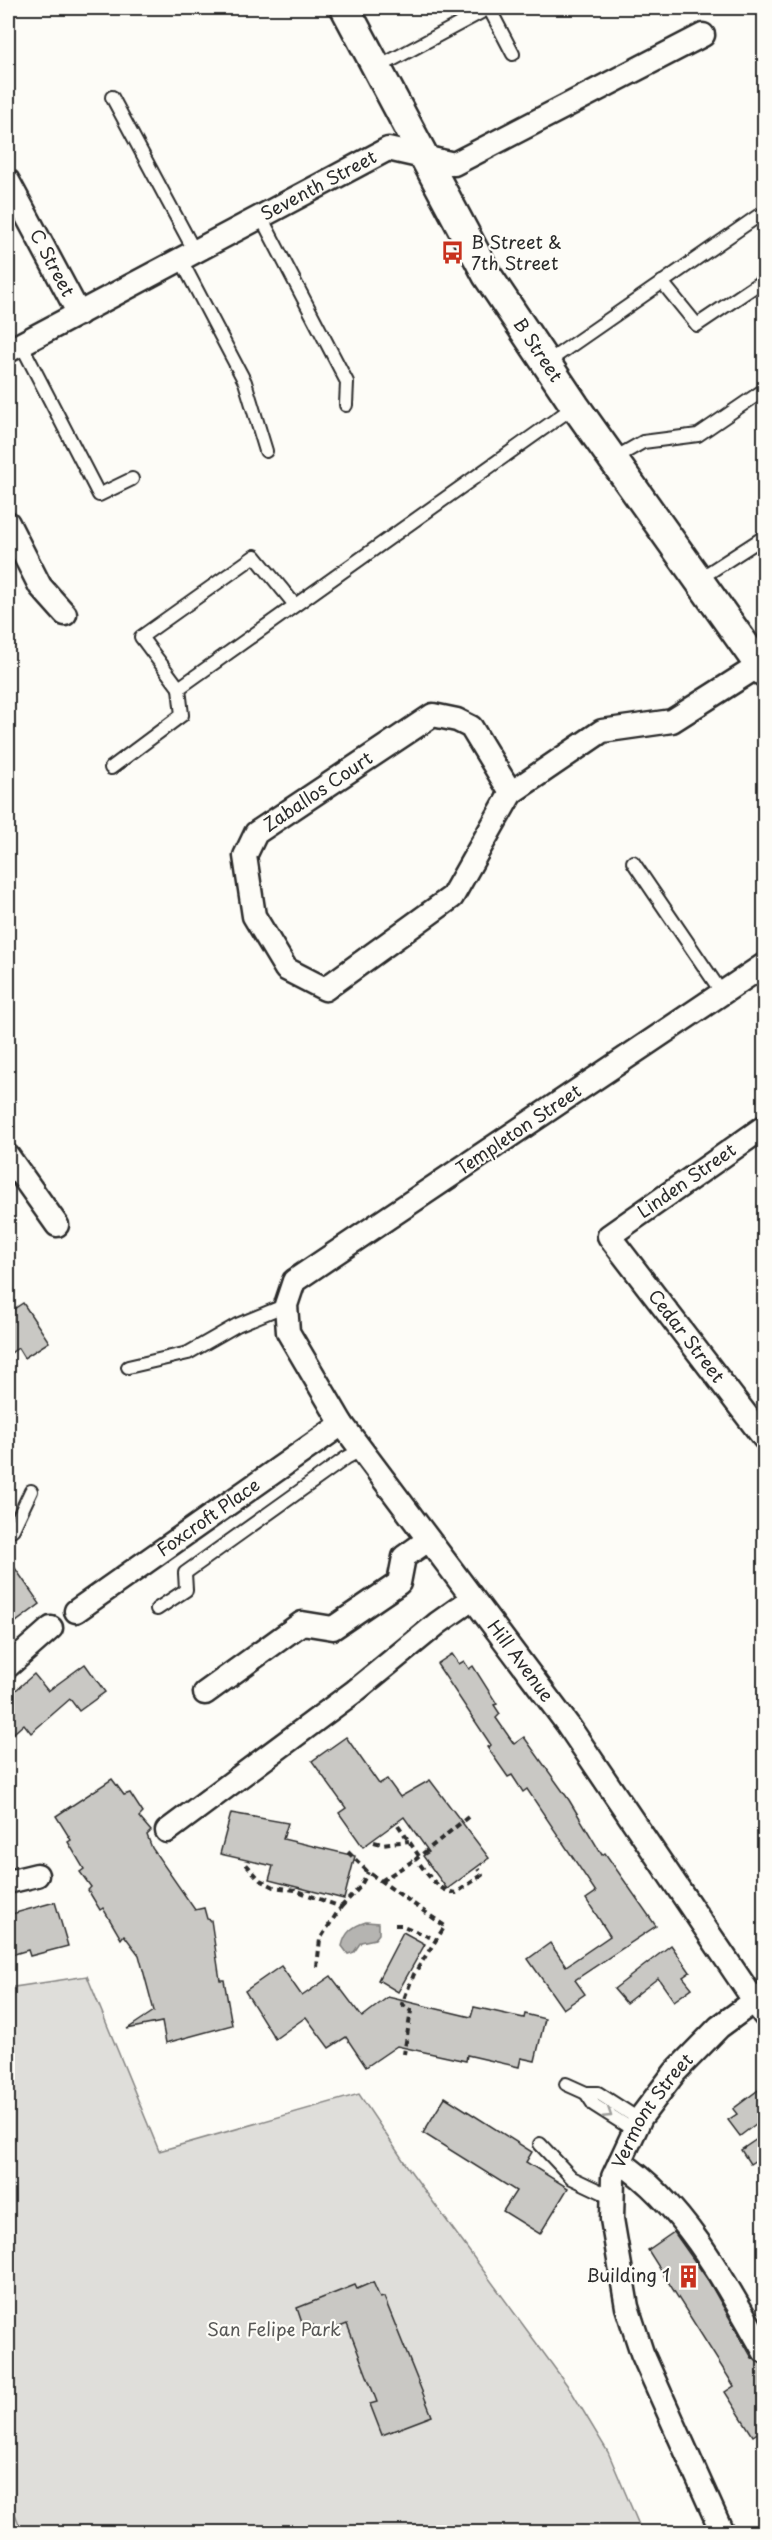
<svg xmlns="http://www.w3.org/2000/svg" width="772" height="2540" viewBox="0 0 772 2540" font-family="'Playpen Sans',sans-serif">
  <rect width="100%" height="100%" fill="#fdfcf7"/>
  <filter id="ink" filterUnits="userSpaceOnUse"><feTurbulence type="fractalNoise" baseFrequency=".0167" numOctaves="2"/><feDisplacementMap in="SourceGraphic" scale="12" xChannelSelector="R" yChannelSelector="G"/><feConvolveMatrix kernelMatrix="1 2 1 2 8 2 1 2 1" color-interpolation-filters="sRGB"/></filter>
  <g filter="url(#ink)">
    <path fill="#dfdeda" stroke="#858482" stroke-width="1.5" d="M 87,1976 L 159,2151 L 359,2094 L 409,2169 L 570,2389 L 608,2452 L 642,2532 L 22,2532 L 8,2496 L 8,1988 Z"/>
    <path fill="#b5b4b1" stroke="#7e7d7b" stroke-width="1.5" d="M 366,1922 L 379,1923 L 379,1934 L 375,1939 L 361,1942 L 354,1952 L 348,1954 L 342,1946 C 345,1932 353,1926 366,1922 Z"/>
    <g fill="#c9c8c4" stroke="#2b2b2b" stroke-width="1.5">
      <path d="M 23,1303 L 49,1342 L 24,1358 L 18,1348 L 8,1355 L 8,1313 Z"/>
      <path d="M 8,1558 L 40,1604 L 8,1628 Z"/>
      <path d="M 452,1654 L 459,1664 L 464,1661 L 469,1669 L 473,1666 L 497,1704 L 494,1705 L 500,1714 L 496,1718 L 514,1744 L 524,1737 L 569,1800 L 602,1855 L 605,1853 L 656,1926 L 575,1980 L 585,1994 L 563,2009 L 528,1959 L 550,1943 L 566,1966 L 610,1936 L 586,1899 L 596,1892 L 527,1789 L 523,1792 L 512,1775 L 508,1777 L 487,1747 L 491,1745 L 437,1664 Z"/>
      <path d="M 85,1664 L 105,1692 L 79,1711 L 70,1699 L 31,1733 L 24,1724 L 8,1738 L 8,1697 L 34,1674 L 48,1691 Z"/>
      <path d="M 346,1737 L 379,1784 L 387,1779 L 400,1797 L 430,1780 L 489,1858 L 447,1889 L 423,1856 L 429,1852 L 404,1817 L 363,1847 L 339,1813 L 346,1808 L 312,1761 Z"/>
      <path d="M 112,1779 L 124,1795 L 130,1793 L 143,1813 L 139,1817 L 151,1831 L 147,1835 L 152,1848 L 195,1910 L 204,1908 L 207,1919 L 211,1920 L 220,1980 L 224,1980 L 232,2025 L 166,2043 L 162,2022 L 127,2029 L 154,2011 L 139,1955 L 124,1935 L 121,1939 L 103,1908 L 100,1910 L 88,1890 L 91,1887 L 80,1872 L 84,1869 L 68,1842 L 71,1840 L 56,1816 Z"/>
      <path d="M 231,1813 L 288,1823 L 283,1839 L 355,1856 L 344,1899 L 269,1880 L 273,1866 L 220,1854 Z"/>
      <path d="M 55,1902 L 68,1946 L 30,1956 L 28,1950 L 8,1956 L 8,1915 Z"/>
      <path d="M 403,1932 L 425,1944 L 398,1992 L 378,1980 Z"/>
      <path d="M 671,1945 L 690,1972 L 683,1977 L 692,1988 L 674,2001 L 658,1978 L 626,2003 L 614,1989 Z"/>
      <path d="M 281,1966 L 302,1996 L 331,1976 L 362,2017 L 388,1997 L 471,2017 L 474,2007 L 524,2018 L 525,2014 L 545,2019 L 535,2061 L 521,2058 L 519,2067 L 467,2055 L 466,2061 L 397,2046 L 366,2067 L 346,2037 L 329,2048 L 306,2017 L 275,2039 L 245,1991 Z"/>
      <path d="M 765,2085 L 765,2117 L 740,2136 L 728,2120 L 737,2114 L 733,2109 Z"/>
      <path d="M 445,2097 L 532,2152 L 526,2162 L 568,2188 L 540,2234 L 503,2211 L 516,2191 L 423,2133 Z"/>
      <path d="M 757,2139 L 765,2154 L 750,2164 L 741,2150 Z"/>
      <path d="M 674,2232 L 708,2280 L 752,2358 L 765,2364 L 765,2428 L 753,2436 L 725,2392 L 734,2386 L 648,2250 Z"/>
      <path d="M 373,2282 L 380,2298 L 384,2297 L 432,2416 L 382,2435 L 370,2404 L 377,2402 L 347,2324 L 317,2336 L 313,2325 L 304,2329 L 297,2308 L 355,2285 L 357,2289 Z"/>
    </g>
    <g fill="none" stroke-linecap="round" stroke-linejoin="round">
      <defs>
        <g id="service">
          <path d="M 377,68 L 489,8 L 513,54"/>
          <path d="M 112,97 L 195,252"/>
          <path d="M 261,217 L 347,382 L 346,405"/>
          <path d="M 181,260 L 245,382 L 266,451"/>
          <path d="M 662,282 L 697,325 L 764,280"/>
          <path d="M 21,344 L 99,495 L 132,479"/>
          <path d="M 546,363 L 758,216 L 764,220"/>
          <path d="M 613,459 L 643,442 L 698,435 L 761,392"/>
          <path d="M 699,579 L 764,537"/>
          <path d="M 179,688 L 141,637 L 255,556 L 295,605"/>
          <path d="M 111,768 L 182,715 L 179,688 L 575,406"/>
          <path d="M 633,862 L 722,993"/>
          <path d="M 128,1367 L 188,1353 L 237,1325 L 286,1305"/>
          <path d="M 8,1533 L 13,1529 L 31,1491"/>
          <path d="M 157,1609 L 186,1590 L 185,1573 L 346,1458 L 361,1450"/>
          <path d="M 566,2084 L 586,2093 L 598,2093 L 640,2120"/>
          <path d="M 586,2093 L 594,2105 L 635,2131"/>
          <path d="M 540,2144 L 572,2178 L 612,2197"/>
        </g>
        <g id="minor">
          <path id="s1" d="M 8,181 L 79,314"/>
          <path id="s2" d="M 8,351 L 388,149 L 454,164 L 703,35"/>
          <path d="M 8,523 L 40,586 L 65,614"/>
          <path d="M 433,715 L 457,720 L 471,727 L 511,793 L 452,897 L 325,989 L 286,969 L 254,916 L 245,856 L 256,833 Z"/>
          <path d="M 511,793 L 602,731 L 672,721 L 760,665"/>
          <path id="s3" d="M 764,965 L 294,1281 L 286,1305 L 288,1332 L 342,1424 L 568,1725 L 764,2015"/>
          <path id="s4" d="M 764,1127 L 609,1236 L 764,1438"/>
          <path d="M 8,1156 L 57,1225"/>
          <path id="s5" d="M 76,1611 L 342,1424"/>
          <path d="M 8,1666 L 51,1628"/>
          <path d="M 205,1693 L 302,1623 L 333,1628 L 399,1583 L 404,1557 L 428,1540"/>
          <path d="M 167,1831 L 355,1691 L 438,1623 L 472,1599"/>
          <path d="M 8,1882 L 37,1875"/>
          <path d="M 620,2162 C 684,2204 727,2285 764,2351"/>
          <path id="s6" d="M 722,2532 L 642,2353 L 627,2307 L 612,2219 L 613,2177 L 641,2117 L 675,2072 L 719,2027 L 764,1994"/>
        </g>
        <g id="tertiary">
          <path id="s7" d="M 345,8 L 487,275 L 575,406 L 764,672"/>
        </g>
      </defs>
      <use href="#service" stroke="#2b2b2b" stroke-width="16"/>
      <use href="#minor" stroke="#2b2b2b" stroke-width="27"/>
      <use href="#tertiary" stroke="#2b2b2b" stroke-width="33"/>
      <g stroke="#2b2b2b" stroke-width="4" stroke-dasharray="6 4.5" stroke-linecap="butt">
        <path d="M 468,1817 L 416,1859 C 427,1873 437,1891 456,1893 L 482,1875 L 478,1869"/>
        <path d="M 398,1825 L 419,1856"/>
        <path d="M 374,1842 L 382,1844 L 409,1841"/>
        <path d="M 348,1852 L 368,1872 L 445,1926 L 414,1974 L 402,2004 L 411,2011 L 404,2054"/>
        <path d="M 246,1864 L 260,1880 L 274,1887 L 295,1890 L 341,1907 L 320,1939 L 317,1967"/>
        <path d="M 381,1881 L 416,1859"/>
        <path d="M 341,1907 L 360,1887 L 368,1872"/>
        <path d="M 395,1925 L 401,1925 L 437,1940"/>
      </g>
      <use href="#service" stroke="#fdfcf7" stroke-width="12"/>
      <use href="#minor" stroke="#fdfcf7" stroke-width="22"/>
      <use href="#tertiary" stroke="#fdfcf7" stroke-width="28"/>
    </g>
    <defs><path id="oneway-chevron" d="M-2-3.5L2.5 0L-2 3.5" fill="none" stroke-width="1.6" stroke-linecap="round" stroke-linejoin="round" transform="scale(1.5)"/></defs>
    <use stroke="#9e9e9b" href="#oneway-chevron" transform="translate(608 2114) rotate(33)"/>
  </g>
  <defs>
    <symbol id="bus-bare" viewBox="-9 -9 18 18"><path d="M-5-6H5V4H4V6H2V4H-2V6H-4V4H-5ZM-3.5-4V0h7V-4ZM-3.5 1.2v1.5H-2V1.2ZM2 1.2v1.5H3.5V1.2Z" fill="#c8321e" stroke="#fdfcf7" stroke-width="2.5" paint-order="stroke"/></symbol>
    <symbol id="building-bare" viewBox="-9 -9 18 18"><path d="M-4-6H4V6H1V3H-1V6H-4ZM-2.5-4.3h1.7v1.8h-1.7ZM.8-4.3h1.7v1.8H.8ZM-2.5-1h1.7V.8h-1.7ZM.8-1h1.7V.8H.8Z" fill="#c8321e" stroke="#fdfcf7" stroke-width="2.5" paint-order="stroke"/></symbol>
  </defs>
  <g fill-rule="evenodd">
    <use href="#bus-bare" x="436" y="236" width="33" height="33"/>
    <use href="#building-bare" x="672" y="2260" width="33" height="33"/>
  </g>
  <g text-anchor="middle" stroke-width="4.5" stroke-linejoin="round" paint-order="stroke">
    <g font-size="18" fill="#2b2b2b" stroke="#fdfcf7">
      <text dy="6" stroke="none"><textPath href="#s2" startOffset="352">Seventh Street</textPath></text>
      <text dy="6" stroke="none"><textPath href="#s1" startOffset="93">C Street</textPath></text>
      <text dy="6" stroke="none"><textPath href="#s7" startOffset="393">B Street</textPath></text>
      <text transform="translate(318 792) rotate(-34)" y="6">Zaballos Court</text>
      <text transform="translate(519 1130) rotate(-34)" y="6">Templeton Street</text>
      <text transform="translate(687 1181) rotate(-35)" y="6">Linden Street</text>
      <text dy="6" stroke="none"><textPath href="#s4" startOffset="316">Cedar Street</textPath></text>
      <text dy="6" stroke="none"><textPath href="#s5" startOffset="162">Foxcroft Place</textPath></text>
      <text dy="6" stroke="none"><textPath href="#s3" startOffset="1022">Hill Avenue</textPath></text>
      <text dy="6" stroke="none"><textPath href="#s6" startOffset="453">Vermont Street</textPath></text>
    </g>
    <g font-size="18" fill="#2b2b2b" stroke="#fdfcf7" text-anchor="start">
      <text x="471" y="249">B Street &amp;<tspan x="471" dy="21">7th Street</tspan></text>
      <text x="670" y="2282" text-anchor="end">Building 1</text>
    </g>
    <g font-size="18" fill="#585857" stroke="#fdfcf7">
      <text x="274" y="2336">San Felipe Park</text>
    </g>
  </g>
  <rect width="772" height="2540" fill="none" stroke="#fdfcf7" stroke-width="30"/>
  <rect x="15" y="15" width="742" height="2510" fill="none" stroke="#2b2b2b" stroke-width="2" filter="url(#ink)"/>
</svg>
